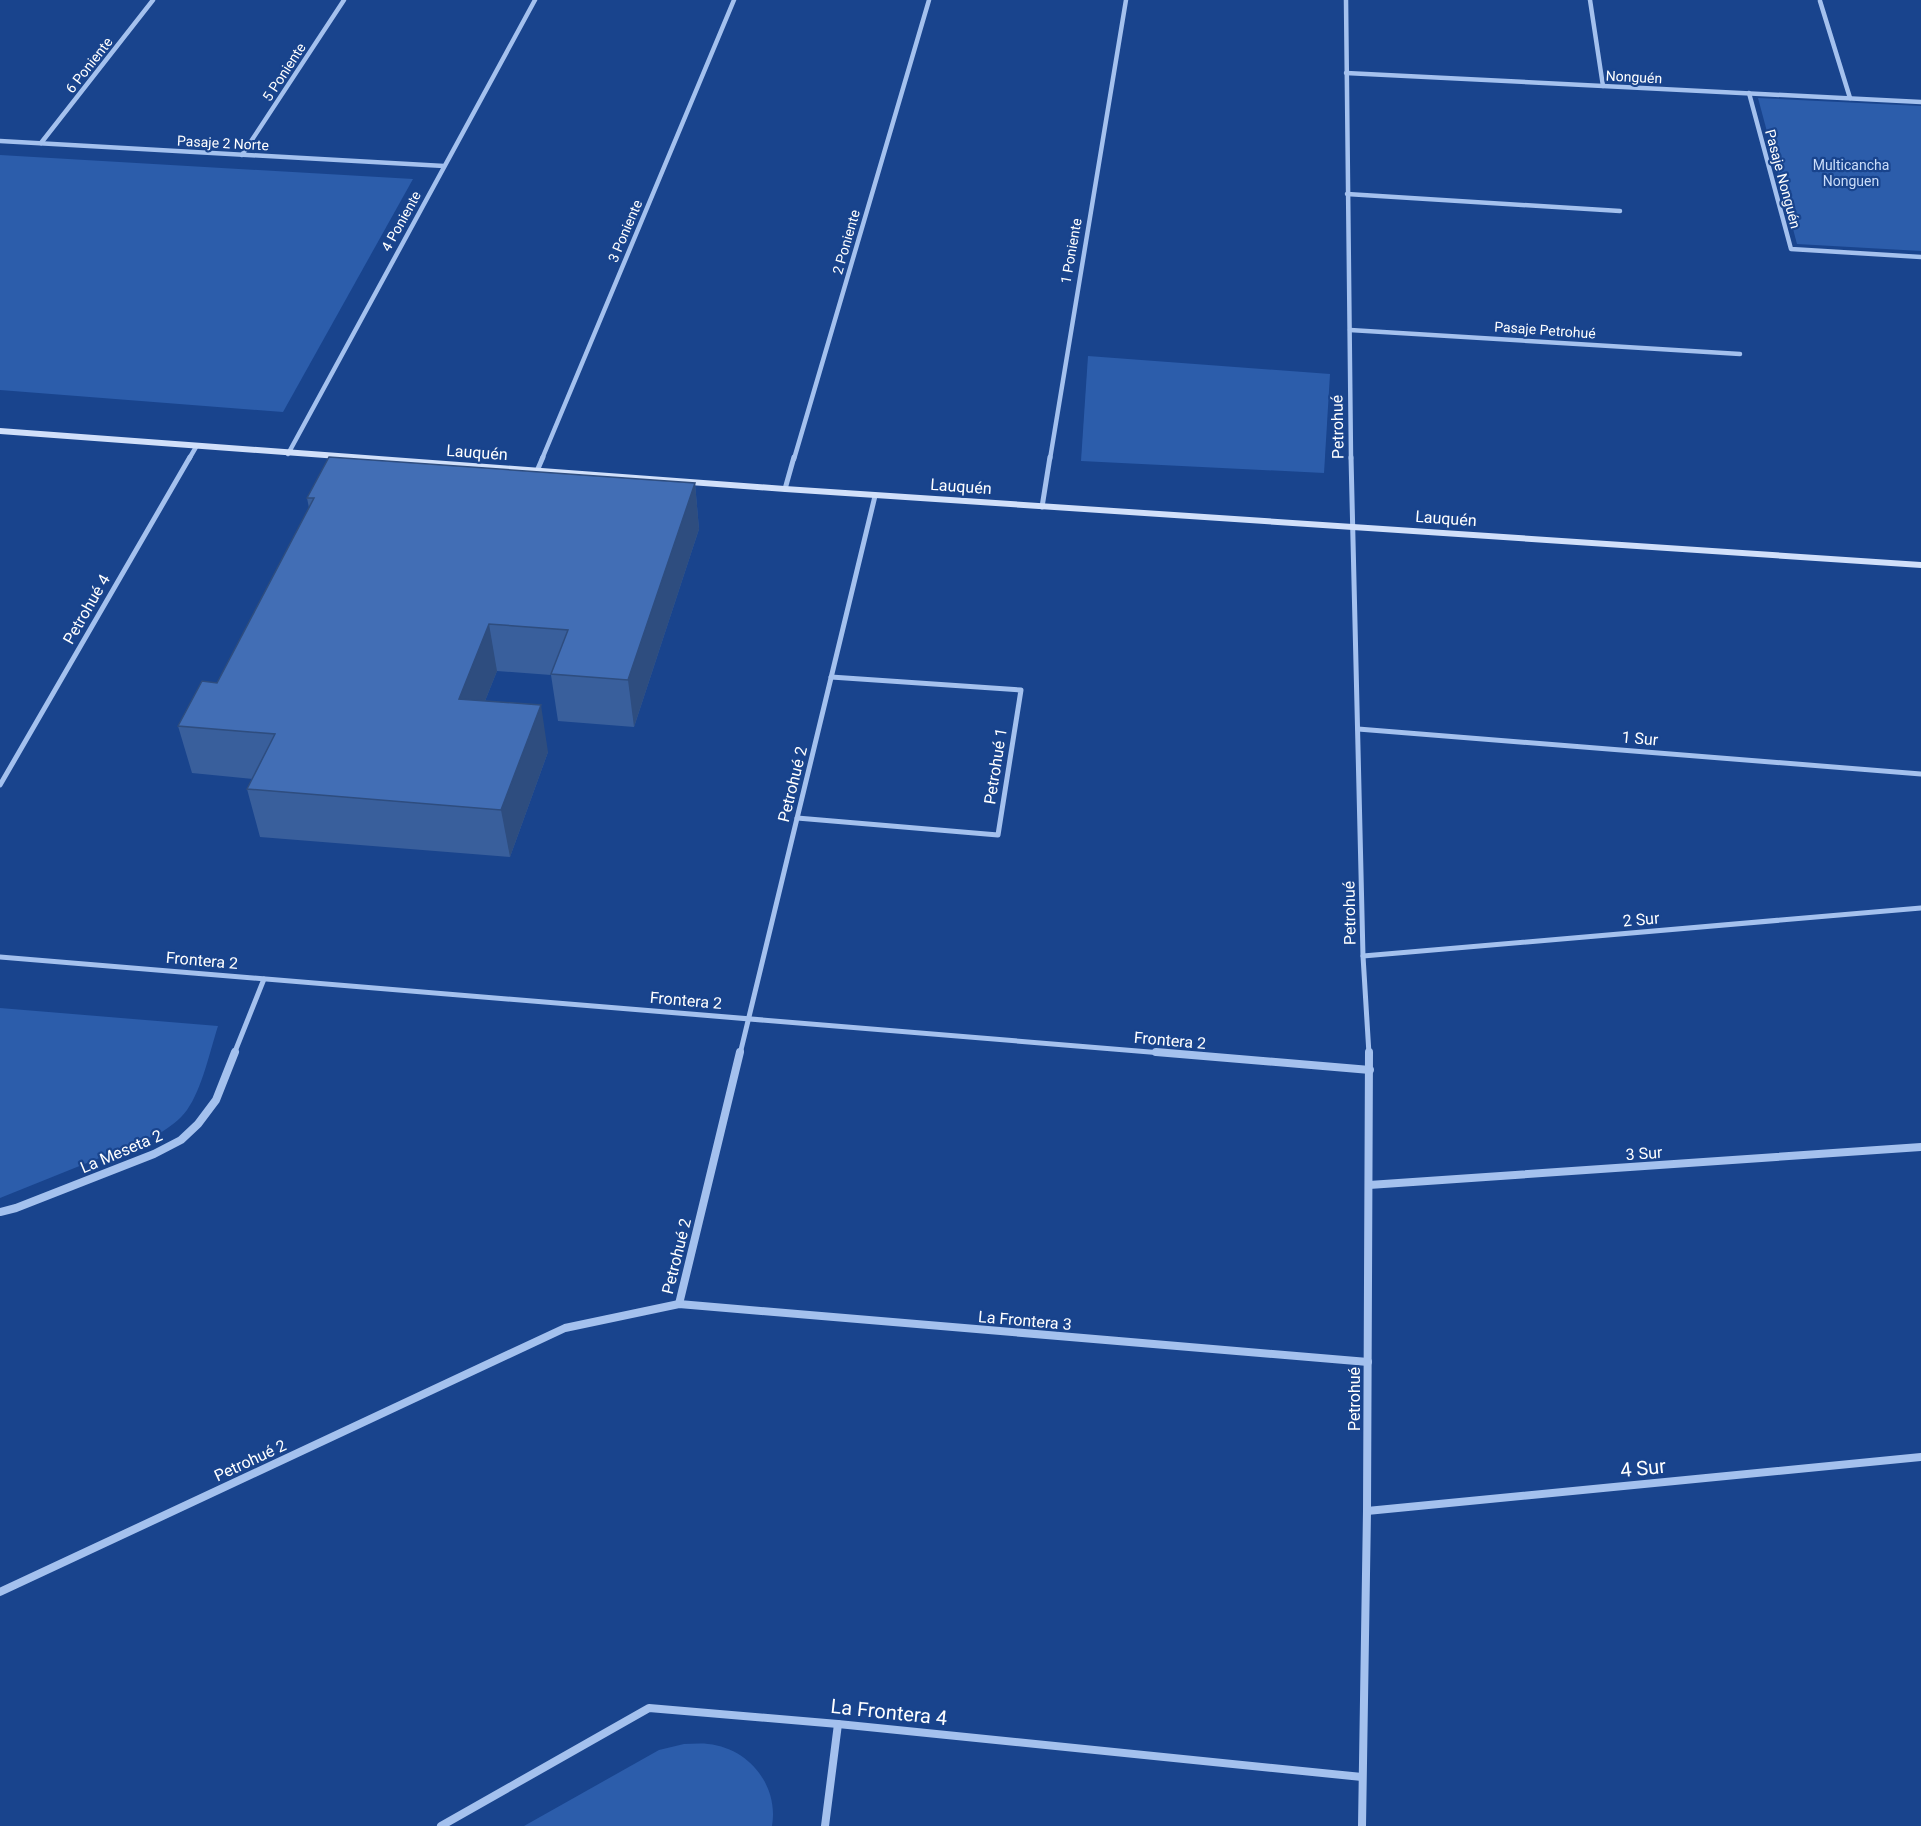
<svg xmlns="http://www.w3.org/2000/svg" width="1921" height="1826" viewBox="0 0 1921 1826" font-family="Roboto,sans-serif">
  <rect width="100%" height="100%" fill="#19448d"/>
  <g fill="#2c5dab">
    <path d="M 1758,98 L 1921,106 L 1921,251 L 1797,244 Z"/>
    <path d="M 0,155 L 413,179 L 283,412 L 0,390 Z"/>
    <path d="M 1088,356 L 1330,374 L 1324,473 L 1081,461 Z"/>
    <path d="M 0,1008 L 218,1026 C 210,1051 202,1089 187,1110 C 180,1120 169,1127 159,1134 L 0,1198 Z"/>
    <path d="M 684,1744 C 692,1744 700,1743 708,1744 C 749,1748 779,1786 772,1826 L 524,1826 L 659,1750 Z"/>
  </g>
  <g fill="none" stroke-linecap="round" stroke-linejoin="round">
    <g stroke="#a4c1ee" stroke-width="4.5">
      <path d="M 1346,0 L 1351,459"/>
      <path d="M 1590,0 L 1603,86"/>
      <path d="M 1820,1 L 1850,98"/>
      <path d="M 1346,73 L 1921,102"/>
      <path d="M 1749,93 L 1791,249 L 1921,257"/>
      <path d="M 0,141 L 444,166"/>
      <path d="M 41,143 L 153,0"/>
      <path d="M 242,155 L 344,0"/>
      <path d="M 1347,194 L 1620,211"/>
      <path d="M 1350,330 L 1740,354"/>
      <path d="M 288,454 L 535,0"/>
      <path d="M 189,459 L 196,447"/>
      <path d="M 542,459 L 734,0"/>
      <path d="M 794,459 L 929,0"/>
      <path d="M 1050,459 L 1126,0"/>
    </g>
    <g stroke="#a4c1ee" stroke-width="5">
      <path d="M 1351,457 L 1363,956 L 1369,1054"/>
      <path d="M 537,471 L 543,457"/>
      <path d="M 785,489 L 794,457"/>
      <path d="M 1042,507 L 1050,457"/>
      <path d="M 1358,729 L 1921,774"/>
      <path d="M 0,785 L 190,457"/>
      <path d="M 797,818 L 998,835 L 1021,690 L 831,677"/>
      <path d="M 1363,956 L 1921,908"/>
      <path d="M 0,957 L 1174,1054"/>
      <path d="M 234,1054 L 264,979"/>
      <path d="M 740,1054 L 875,496"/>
    </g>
    <g stroke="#a4c1ee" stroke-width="8">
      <path d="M 1156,1052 L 1370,1070"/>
      <path d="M 1369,1185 L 1921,1147"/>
      <path d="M 0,1212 L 16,1208 L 154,1154 L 181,1140 L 198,1124 L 216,1100 L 235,1052"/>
      <path d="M 679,1304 L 740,1052"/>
      <path d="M 1367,1511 L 1921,1457"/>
      <path d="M 0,1592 L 565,1328 L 679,1304 L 1368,1362"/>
      <path d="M 441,1826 L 649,1708 L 838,1724 L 1362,1777"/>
      <path d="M 825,1826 L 838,1724"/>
      <path d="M 1362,1826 L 1367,1511 L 1369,1052"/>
    </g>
    <path fill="#d1e0fa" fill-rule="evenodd" d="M 0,428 L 785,486 L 1921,562 L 1921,568 L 785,492 L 0,434 Z"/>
  </g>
  <path fill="#395f9c" d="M 695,483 L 699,529 L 634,727 L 558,721 L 551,675 L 497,671 L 485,701 L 548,752 L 510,857 L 260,837 L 247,789 L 253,779 L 192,773 L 178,726 L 217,683 L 309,508 L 307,498 Z"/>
  <g fill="#2e4d7f">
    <path d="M 695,483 L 699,529 L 634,727 L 628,680 Z"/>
    <path d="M 489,624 L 497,671 L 467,746 L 459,699 Z"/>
    <path d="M 541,705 L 548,752 L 510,857 L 501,810 Z"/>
  </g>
  <path fill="#426eb5" stroke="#2e4d7f" stroke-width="1.5" d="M 329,457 L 695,483 L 628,680 L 551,674 L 568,630 L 489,624 L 459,699 L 541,705 L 501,810 L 247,789 L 275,734 L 178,726 L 202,681 L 217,683 L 314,498 L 307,498 Z"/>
  <g text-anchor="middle" stroke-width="4.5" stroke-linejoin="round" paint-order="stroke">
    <g font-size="14" fill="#fff" stroke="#19448d">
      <text transform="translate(89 65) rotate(-52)" y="5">6 Poniente</text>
      <text transform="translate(284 72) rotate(-57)" y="5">5 Poniente</text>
      <text transform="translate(1634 77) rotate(3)" y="5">Nonguén</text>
      <text transform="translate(223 143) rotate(3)" y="5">Pasaje 2 Norte</text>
      <text transform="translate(1783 179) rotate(75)" y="5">Pasaje Nonguén</text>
      <text transform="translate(401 221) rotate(-61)" y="5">4 Poniente</text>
      <text transform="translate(625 231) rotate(-67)" y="5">3 Poniente</text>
      <text transform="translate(846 242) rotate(-74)" y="5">2 Poniente</text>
      <text transform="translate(1071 251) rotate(-80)" y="5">1 Poniente</text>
      <text transform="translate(1545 330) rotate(4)" y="5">Pasaje Petrohué</text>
    </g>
    <g font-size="14" fill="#caddfa" stroke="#19448d">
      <text x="1851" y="170">Multicancha<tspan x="1851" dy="16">Nonguen</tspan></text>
    </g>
    <g font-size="16" fill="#fff" stroke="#19448d">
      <text transform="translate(1337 427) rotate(-91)" y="6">Petrohué</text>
      <text transform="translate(477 452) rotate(4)" y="6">Lauquén</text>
      <text transform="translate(961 486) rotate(4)" y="6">Lauquén</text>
      <text transform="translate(1446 518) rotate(4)" y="6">Lauquén</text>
      <text transform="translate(86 609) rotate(-60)" y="6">Petrohué 4</text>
      <text transform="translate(1640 738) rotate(5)" y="6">1 Sur</text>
      <text transform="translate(995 766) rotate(-81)" y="6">Petrohué 1</text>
      <text transform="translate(792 784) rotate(-76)" y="6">Petrohué 2</text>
      <text transform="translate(1349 913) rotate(-91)" y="6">Petrohué</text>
      <text transform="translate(1641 919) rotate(-5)" y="6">2 Sur</text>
      <text transform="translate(202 960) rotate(5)" y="6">Frontera 2</text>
      <text transform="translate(686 1000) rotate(5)" y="6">Frontera 2</text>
      <text transform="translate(1170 1040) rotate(5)" y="6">Frontera 2</text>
      <text transform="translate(121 1151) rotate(-23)" y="6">La Meseta 2</text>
      <text transform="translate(1644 1153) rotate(-4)" y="6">3 Sur</text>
      <text transform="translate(676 1256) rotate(-76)" y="6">Petrohué 2</text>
      <text transform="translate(1025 1320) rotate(5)" y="6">La Frontera 3</text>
      <text transform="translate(1354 1399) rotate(-90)" y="6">Petrohué</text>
      <text transform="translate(250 1460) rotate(-25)" y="6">Petrohué 2</text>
    </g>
    <g font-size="20" fill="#fff" stroke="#19448d">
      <text transform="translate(1643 1468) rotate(-6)" y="7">4 Sur</text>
      <text transform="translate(889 1712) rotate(6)" y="7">La Frontera 4</text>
    </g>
  </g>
</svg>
